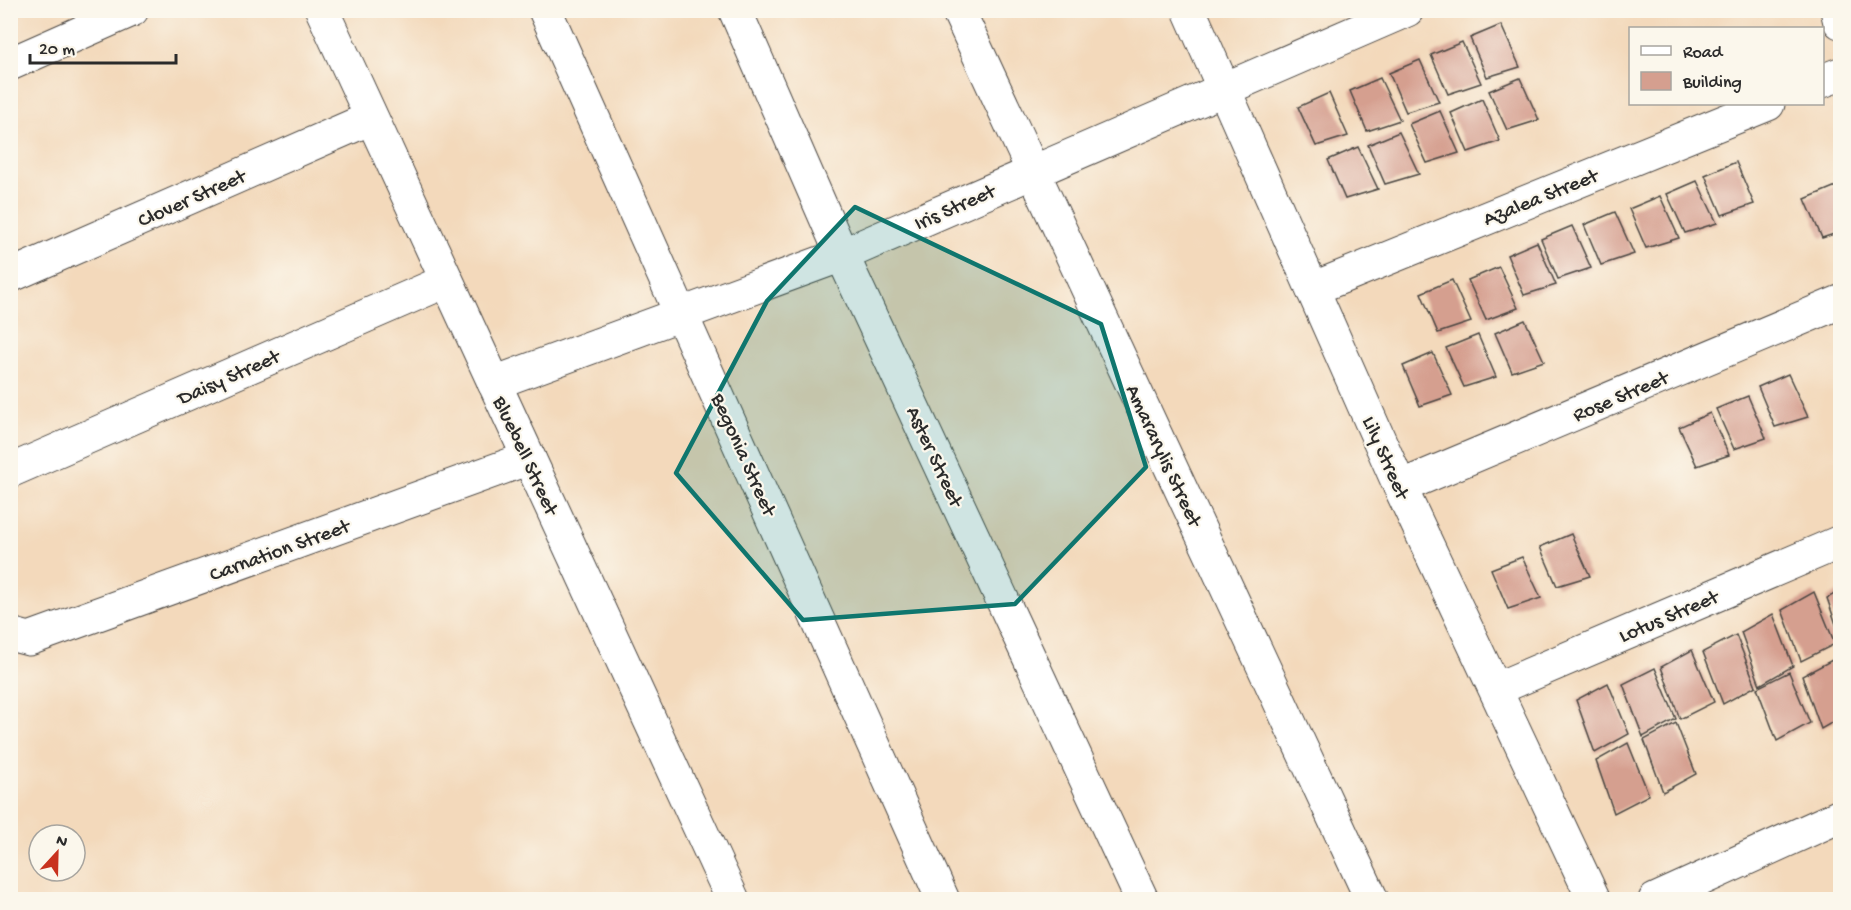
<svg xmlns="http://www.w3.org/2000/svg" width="1851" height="910" viewBox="0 0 1851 910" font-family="'Gochi Hand',sans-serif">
  <rect width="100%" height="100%" fill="#fbf7ec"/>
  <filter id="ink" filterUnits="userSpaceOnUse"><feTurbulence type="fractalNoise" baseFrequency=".0167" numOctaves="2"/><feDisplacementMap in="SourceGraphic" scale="12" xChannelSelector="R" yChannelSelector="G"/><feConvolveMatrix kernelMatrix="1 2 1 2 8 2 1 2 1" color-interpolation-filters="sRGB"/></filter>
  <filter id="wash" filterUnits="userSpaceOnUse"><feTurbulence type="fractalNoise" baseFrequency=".008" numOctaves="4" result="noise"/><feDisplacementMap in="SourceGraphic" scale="24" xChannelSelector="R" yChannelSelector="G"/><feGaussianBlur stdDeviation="1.35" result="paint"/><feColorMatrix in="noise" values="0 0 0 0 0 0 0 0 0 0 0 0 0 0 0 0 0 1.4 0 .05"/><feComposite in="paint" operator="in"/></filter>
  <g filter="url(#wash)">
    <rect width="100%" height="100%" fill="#f3d9bb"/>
    <g id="blocks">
      <g fill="#d59f8f">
        <path d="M 1501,25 L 1520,67 L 1487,77 L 1470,38 Z"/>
        <path d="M 1462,42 L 1481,83 L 1448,94 L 1431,55 Z"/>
        <path d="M 1420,60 L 1439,102 L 1406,112 L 1389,73 Z"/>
        <path d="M 1380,78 L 1400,120 L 1367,131 L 1350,91 Z"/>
        <path d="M 1520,78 L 1539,120 L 1507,130 L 1489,91 Z"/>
        <path d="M 1329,93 L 1348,136 L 1316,146 L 1298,107 Z"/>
        <path d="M 1482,99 L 1500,141 L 1468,152 L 1451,113 Z"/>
        <path d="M 1440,111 L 1459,153 L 1427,163 L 1409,124 Z"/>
        <path d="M 1399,132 L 1419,174 L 1385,184 L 1368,145 Z"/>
        <path d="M 1358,147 L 1378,189 L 1345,199 L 1328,160 Z"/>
        <path d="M 1736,162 L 1754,204 L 1722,215 L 1705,175 Z"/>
        <path d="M 1697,181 L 1717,223 L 1685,233 L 1667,194 Z"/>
        <path d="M 1836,186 L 1840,196 L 1840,232 L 1822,238 L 1805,199 Z"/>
        <path d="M 1660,196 L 1679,238 L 1646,248 L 1629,209 Z"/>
        <path d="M 1615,212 L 1634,254 L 1601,265 L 1584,225 Z"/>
        <path d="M 1572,226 L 1591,268 L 1558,279 L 1541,239 Z"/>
        <path d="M 1537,242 L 1556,285 L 1524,295 L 1507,255 Z"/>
        <path d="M 1499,267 L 1518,308 L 1486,320 L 1468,280 Z"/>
        <path d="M 1452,280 L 1471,322 L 1438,333 L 1421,293 Z"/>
        <path d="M 1525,320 L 1544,361 L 1512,372 L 1495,333 Z"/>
        <path d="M 1478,335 L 1496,377 L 1464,387 L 1446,348 Z"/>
        <path d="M 1433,353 L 1452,395 L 1420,406 L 1403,366 Z"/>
        <path d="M 1788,374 L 1808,417 L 1775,427 L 1758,387 Z"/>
        <path d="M 1748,396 L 1766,438 L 1734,449 L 1716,409 Z"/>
        <path d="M 1710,413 L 1729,455 L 1697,466 L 1679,427 Z"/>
        <path d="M 1571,534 L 1590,576 L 1557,586 L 1540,547 Z"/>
        <path d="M 1522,557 L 1541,598 L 1508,609 L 1491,569 Z"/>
        <path d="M 1840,591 L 1840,636 L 1827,598 Z"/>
        <path d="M 1814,592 L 1835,644 L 1801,661 L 1782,610 Z"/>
        <path d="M 1773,614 L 1793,666 L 1760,685 L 1741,632 Z"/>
        <path d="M 1736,635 L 1756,686 L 1723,704 L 1703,652 Z"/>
        <path d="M 1692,650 L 1714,702 L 1680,719 L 1661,667 Z"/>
        <path d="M 1834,659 L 1840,675 L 1840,718 L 1821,729 L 1802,676 Z"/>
        <path d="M 1655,668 L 1676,719 L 1643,737 L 1623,684 Z"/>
        <path d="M 1789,672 L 1810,723 L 1777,741 L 1757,688 Z"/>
        <path d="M 1608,683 L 1629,734 L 1595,753 L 1576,700 Z"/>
        <path d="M 1676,723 L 1696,774 L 1663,792 L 1644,740 Z"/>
        <path d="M 1628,743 L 1649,795 L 1614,813 L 1596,761 Z"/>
        <path d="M 1840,892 L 1840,899 L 1824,899 Z"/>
      </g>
    </g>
  </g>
  <g filter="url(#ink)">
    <use href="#blocks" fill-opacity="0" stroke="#494541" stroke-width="1.5"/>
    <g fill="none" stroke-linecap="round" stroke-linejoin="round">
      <defs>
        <g id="minor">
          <path d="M 322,10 L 733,900"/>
          <path d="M 545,10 L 943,900"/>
          <path d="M 735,10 L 842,255 L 1142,900"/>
          <path d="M 958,10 L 1372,900"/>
          <path d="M 1189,10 L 1400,487 L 1594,900"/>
          <path d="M 1837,10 L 1840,22"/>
          <path d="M 10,64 L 132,10"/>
          <path d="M 1822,81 L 1840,74"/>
          <path d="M 10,276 L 371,118"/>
          <path d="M 1312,289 L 1768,104"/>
          <path d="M 494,383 L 842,255 L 1407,10"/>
          <path d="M 10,471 L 446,281"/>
          <path d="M 1400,487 L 1840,302"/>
          <path d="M 10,634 L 29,639 L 529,458"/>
          <path d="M 1496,689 L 1840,542"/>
          <path d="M 1655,900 L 1840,816"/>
        </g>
      </defs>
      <use href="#minor" stroke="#494541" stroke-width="35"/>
      <use href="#minor" stroke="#fff" stroke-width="33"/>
    </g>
  </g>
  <path fill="#0f766e" fill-opacity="0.2" stroke="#0f766e" stroke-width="4.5" stroke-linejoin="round" d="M 855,207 L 1101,324 L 1146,467 L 1015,604 L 803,620 L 676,473 L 767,301 Z"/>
  <g text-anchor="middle" stroke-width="4.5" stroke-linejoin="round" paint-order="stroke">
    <g font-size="21" fill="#2b2b2b" stroke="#fbf7ec">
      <text transform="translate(1540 196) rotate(-22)" y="7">Azalea Street</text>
      <text transform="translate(191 197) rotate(-24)" y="7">Clover Street</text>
      <text transform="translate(954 206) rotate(-24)" y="7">Iris Street</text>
      <text transform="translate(228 376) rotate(-24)" y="7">Daisy Street</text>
      <text transform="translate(1620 395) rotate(-23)" y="7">Rose Street</text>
      <text transform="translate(745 454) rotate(66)" y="7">Begonia Street</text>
      <text transform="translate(527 455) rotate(65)" y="7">Bluebell Street</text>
      <text transform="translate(1165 455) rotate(65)" y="7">Amararylis Street</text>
      <text transform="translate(936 456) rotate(65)" y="7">Aster Street</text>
      <text transform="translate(1387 457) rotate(66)" y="7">Lily Street</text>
      <text transform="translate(279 549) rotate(-20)" y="7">Carnation Street</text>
      <text transform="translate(1668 615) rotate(-23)" y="7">Lotus Street</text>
    </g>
  </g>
  <rect width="1851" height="910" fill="none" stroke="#fbf7ec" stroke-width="36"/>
  <rect x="1629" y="27" width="195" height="78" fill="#fbf7ec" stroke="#a8a59f" stroke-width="1.5"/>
  <rect x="1641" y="46" width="30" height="9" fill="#ffffff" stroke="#a8a59f" stroke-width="1.5"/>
  <text x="1683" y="57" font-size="18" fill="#2b2b2b">Road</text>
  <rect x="1641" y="72" width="30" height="18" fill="#d59f8f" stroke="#a8a59f" stroke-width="1.5"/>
  <text x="1683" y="87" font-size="18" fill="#2b2b2b">Building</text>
  <g transform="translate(57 853) rotate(22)"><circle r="28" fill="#fbf7ec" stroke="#a8a59f" stroke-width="1.5"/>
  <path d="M0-4.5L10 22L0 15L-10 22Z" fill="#c8321e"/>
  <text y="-9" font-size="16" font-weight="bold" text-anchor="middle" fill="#2b2b2b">N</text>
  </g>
  <path d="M30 54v9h146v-9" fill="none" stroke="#2b2b2b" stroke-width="3"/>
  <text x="39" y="54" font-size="18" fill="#2b2b2b" stroke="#fbf7ec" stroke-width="4.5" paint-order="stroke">20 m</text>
</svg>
